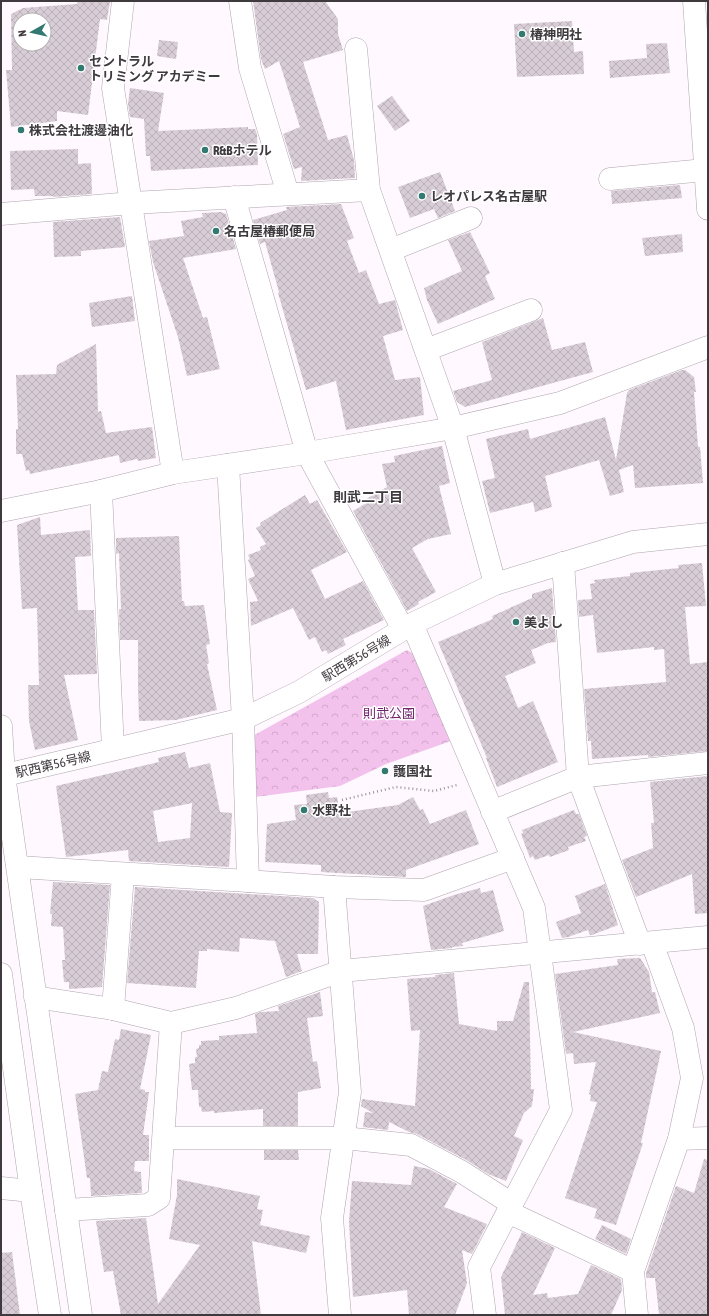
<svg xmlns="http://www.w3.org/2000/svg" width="709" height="1316" viewBox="0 0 709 1316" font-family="'Asap Condensed','Noto Sans JP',sans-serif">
  <defs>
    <pattern id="park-crowns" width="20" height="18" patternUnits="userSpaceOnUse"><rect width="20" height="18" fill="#f2c2ec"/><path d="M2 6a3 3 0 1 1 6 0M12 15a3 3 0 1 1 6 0" fill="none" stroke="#d1a7cb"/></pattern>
    <pattern id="building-cross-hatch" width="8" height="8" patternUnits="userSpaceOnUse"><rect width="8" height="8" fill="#d8cdd6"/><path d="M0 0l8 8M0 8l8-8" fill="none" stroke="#bab1b9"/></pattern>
  </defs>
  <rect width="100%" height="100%" fill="#fff8fe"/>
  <path fill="url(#park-crowns)" d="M 407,650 L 417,656 L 451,741 L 386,764 L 340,786 L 255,797 L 251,737 Z"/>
  <g fill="url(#building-cross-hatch)" fill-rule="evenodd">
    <path d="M 78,1 L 110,1 L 107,20 L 100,19 L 88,115 L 57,111 L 57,121 L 11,127 L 6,70 L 12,70 L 11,14 L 23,8 L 77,4 ZM 20,20 L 44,20 L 44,44 L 20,44 Z"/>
    <path d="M 253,1 L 325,1 L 338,19 L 338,34 L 343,50 L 303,62 L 328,140 L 347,135 L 354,160 L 355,178 L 301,181 L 302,167 L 294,169 L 283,134 L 300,127 L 279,61 L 265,69 L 261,59 Z"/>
    <path d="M 572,21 L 574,52 L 583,51 L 584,74 L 517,77 L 514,24 Z"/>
    <path d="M 159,40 L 178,42 L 176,59 L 157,56 Z"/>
    <path d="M 667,43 L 670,73 L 610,78 L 609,61 L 647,58 L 646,44 Z"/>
    <path d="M 130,88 L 164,93 L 158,131 L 248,127 L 248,129 L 255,129 L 257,134 L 258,165 L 151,171 L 150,156 L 146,156 L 144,119 L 130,117 L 128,104 Z"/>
    <path d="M 392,96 L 410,121 L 395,131 L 377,106 Z"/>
    <path d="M 78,149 L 78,164 L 91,163 L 92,194 L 53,197 L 53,196 L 35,196 L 34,189 L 11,190 L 10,151 Z"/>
    <path d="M 440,172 L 455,211 L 438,218 L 434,209 L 410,218 L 398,187 Z"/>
    <path d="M 680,185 L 682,198 L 612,204 L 611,191 Z"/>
    <path d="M 341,204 L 354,238 L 347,241 L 359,273 L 366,270 L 379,304 L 395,300 L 403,330 L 383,336 L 395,380 L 420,377 L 424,415 L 346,430 L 336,381 L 306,390 L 278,293 L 279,292 L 265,242 L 260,244 L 253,220 L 287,210 L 286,207 Z"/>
    <path d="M 221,212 L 226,214 L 236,249 L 183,258 L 203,318 L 207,317 L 220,369 L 187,376 L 178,337 L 153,262 L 149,241 L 184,236 L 181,221 L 203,217 L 202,213 Z"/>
    <path d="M 120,217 L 125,247 L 81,251 L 81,256 L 54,257 L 53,222 Z"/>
    <path d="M 470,232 L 490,273 L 485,276 L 495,299 L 438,324 L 427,300 L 424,288 L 462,271 L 448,240 Z"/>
    <path d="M 682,234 L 683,252 L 645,256 L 642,238 Z"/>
    <path d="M 132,296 L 135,321 L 92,327 L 89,303 Z"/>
    <path d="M 543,318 L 552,350 L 585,342 L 593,372 L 465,407 L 457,402 L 453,391 L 492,380 L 482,342 Z"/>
    <path d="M 96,344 L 98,412 L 101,411 L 106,433 L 152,427 L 156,458 L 138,461 L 137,459 L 120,463 L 119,455 L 30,474 L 29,470 L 26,471 L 22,454 L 16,454 L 16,429 L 18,429 L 16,375 L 56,374 L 57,365 Z"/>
    <path d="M 682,370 L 685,370 L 694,377 L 696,392 L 694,392 L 698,447 L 700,447 L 703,483 L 635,488 L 633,465 L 619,470 L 624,492 L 610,496 L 599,460 L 545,476 L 552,507 L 535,512 L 533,502 L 490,513 L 482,481 L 495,478 L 486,439 L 528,429 L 530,439 L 605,417 L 616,460 L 627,393 L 629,390 Z"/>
    <path d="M 442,446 L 450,483 L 439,486 L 451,534 L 428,539 L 412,548 L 436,592 L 418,602 L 419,604 L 407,611 L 353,511 L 368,502 L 366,499 L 387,487 L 382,464 L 395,462 L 394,456 Z"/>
    <path d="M 305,495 L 310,504 L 317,500 L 347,552 L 311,570 L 325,599 L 363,581 L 384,620 L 343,639 L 346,645 L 328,654 L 326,650 L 322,652 L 315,637 L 309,640 L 293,608 L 251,626 L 250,602 L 258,601 L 248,579 L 255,576 L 248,560 L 250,559 L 248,555 L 261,550 L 260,547 L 266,544 L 256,528 L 261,525 L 260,523 Z"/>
    <path d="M 40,517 L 41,535 L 90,530 L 91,556 L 75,557 L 78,610 L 94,610 L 97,674 L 64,675 L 78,740 L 35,750 L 29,721 L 28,685 L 39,685 L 37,608 L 22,609 L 17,525 Z"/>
    <path d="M 179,536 L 182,601 L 184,601 L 185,606 L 204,605 L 210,644 L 206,645 L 209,663 L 207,664 L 217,710 L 176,720 L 139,721 L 138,685 L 138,640 L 120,640 L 119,609 L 121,609 L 119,553 L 116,554 L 116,538 Z"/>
    <path d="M 702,563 L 706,606 L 685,607 L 690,664 L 708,662 L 708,751 L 648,757 L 648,755 L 592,759 L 591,741 L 588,741 L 584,689 L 666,682 L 664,649 L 654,650 L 654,647 L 597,653 L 593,615 L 579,617 L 578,600 L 592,599 L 590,584 L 595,583 L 594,580 L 630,576 L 630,573 L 679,568 L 678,565 Z"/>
    <path d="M 552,588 L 556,642 L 548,643 L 531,650 L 536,663 L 505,676 L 518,708 L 533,701 L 558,762 L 497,787 L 486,758 L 487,758 L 438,642 L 493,619 L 492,616 L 532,598 L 532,594 Z"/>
    <path d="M 185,752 L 189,768 L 210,763 L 220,812 L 232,813 L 229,867 L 129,861 L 128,850 L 66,857 L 56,786 L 159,762 L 158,758 ZM 192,803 L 190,838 L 158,842 L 153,811 Z"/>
    <path d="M 708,776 L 708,913 L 695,914 L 692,874 L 636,897 L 622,860 L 653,848 L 651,823 L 654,823 L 650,782 Z"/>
    <path d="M 328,792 L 329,798 L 337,797 L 340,813 L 398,805 L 413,797 L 420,810 L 423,809 L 430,824 L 466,810 L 479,844 L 406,870 L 406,877 L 321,872 L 321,865 L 265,862 L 267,824 L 296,820 L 294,805 L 307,804 L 306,795 Z"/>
    <path d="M 574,810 L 576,814 L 579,814 L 587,836 L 584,837 L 586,841 L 568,847 L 569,850 L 550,857 L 549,855 L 535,860 L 533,856 L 530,858 L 521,834 L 523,833 L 522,830 Z"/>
    <path d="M 53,882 L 110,885 L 102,987 L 69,989 L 69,982 L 64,982 L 62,960 L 65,960 L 63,927 L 51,926 L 52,914 L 50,914 Z"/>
    <path d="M 605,884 L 618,925 L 592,935 L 590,935 L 588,930 L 568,937 L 562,938 L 556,922 L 581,913 L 575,896 Z"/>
    <path d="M 135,887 L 313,898 L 319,902 L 318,954 L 297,954 L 302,971 L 286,977 L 275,941 L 240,938 L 239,952 L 207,949 L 207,951 L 199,951 L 196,988 L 127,983 Z"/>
    <path d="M 480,888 L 481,893 L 493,890 L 504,931 L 462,943 L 463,946 L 452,947 L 452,948 L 431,950 L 423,906 L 454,895 Z"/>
    <path d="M 640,958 L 649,972 L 652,992 L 655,992 L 660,1013 L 573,1032 L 661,1051 L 641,1143 L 643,1143 L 616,1225 L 594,1218 L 597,1209 L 565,1198 L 597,1102 L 590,1101 L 591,1095 L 589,1094 L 596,1062 L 574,1064 L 573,1053 L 566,1054 L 555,974 L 618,965 L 617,959 Z"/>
    <path d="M 454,973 L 459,1024 L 497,1031 L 497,1021 L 513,1021 L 524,982 L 529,982 L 531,1089 L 534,1089 L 532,1106 L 524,1113 L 514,1136 L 523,1140 L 506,1181 L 488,1174 L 468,1161 L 417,1134 L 409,1132 L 389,1122 L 388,1130 L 363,1127 L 365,1112 L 373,1113 L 361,1106 L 362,1099 L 415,1106 L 420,1030 L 411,1031 L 407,979 L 435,977 L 435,975 Z"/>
    <path d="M 320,992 L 323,1016 L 307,1018 L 313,1062 L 317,1061 L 321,1088 L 298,1092 L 298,1126 L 263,1126 L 263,1109 L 214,1113 L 214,1111 L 202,1112 L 201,1107 L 199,1107 L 198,1090 L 192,1090 L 189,1064 L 195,1063 L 195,1057 L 197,1057 L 196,1049 L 199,1048 L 199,1045 L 201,1045 L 201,1041 L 219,1040 L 219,1036 L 257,1033 L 255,1014 L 261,1012 L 279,1011 L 278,1006 Z"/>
    <path d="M 121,1029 L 151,1035 L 140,1089 L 145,1090 L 145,1092 L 149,1092 L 143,1135 L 149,1135 L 149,1161 L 135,1161 L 134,1171 L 141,1172 L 142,1193 L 91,1196 L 90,1178 L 87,1178 L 75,1094 L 98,1090 L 102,1071 L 108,1072 L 115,1039 L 119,1040 Z"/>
    <path d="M 264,1150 L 298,1150 L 299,1160 L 264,1160 Z"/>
    <path d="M 704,1159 L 708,1160 L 708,1315 L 659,1315 L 655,1278 L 646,1278 L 646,1273 L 676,1186 L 694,1193 Z"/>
    <path d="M 414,1166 L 429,1169 L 457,1184 L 444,1207 L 487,1224 L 472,1254 L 462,1250 L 467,1283 L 455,1315 L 409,1315 L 407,1290 L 353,1297 L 349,1222 L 352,1181 L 411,1185 Z"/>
    <path d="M 177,1179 L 260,1196 L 257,1209 L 263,1210 L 260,1225 L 310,1236 L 306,1253 L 252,1241 L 261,1315 L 121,1315 L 113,1271 L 104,1272 L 96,1221 L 146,1218 L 158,1304 L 200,1245 L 169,1239 L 177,1195 Z"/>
    <path d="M 602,1225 L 631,1239 L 626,1254 L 595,1239 Z"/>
    <path d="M 522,1232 L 555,1248 L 533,1295 L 547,1293 L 548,1298 L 578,1294 L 591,1265 L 621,1279 L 622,1290 L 611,1315 L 505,1315 L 501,1277 Z"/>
    <path d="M 12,1252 L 20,1315 L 1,1315 L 1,1253 Z"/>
  </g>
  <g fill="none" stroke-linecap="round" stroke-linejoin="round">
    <defs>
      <g id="street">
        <path d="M 123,1 L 113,88 L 173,473"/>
        <path d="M 240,1 L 250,68 L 288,194"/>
        <path d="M 356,49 L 369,190 L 453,428 L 495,584"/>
        <path d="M 610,179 L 705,170"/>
        <path d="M 234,197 L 307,453 L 403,629"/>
        <path d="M 1,214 L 132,203 L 369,190"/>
        <path d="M 391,250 L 471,218"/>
        <path d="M 426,350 L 531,310"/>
        <path d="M 228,465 L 243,719 L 248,881"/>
        <path d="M 101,491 L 113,749"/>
        <path d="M 1,511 L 101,491 L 173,473 L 307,453 L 453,428 L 560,403 L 708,347"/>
        <path d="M 563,563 L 578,777 L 640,944"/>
        <path d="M 412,624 L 534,908 L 561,1110 L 479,1267 L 485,1315"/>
        <path d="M 492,812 L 578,777 L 708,763"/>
        <path d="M 18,867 L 248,881 L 334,887 L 424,890 L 513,858"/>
        <path d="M 334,887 L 350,1092 L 332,1218 L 340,1315"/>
        <path d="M 35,997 L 113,1009 L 171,1023 L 236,1008 L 341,971 L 708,937"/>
        <path d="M 113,1009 L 123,874"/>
        <path d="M 164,1138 L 344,1138 L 411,1145 L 462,1172 L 512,1204"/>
        <path d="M 679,1139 L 708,1138"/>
        <path d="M 1,1188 L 31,1191"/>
        <path d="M 66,1210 L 148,1205 L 159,1198 L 171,1023"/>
        <path d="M 508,1212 L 633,1271"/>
        <path d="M 637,1315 L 633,1271 L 679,1139 L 692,1078 L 683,1028 L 652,943"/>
      </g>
      <g id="secondary">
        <path d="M 694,1 L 708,209"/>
        <path d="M 1,726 L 4,775 L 81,1315"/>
        <path d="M 1,776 L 243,719 L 299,692 L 412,624 L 495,584 L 633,542 L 708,534"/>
        <path d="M 1,974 L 31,1191 L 50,1315"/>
      </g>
    </defs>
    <use href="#street" stroke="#afa5ae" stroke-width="23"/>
    <use href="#secondary" stroke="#afa5ae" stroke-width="23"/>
    <path stroke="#999398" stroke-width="2.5" stroke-dasharray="1 3" stroke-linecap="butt" d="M 342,800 L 396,787 L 434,791 L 457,785"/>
    <use href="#street" stroke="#fff" stroke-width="22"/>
    <use href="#secondary" stroke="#fff" stroke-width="22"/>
  </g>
  <g fill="#327971" stroke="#fff" stroke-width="1.5">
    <circle cx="522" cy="34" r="4"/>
    <circle cx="81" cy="68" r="4"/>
    <circle cx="21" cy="130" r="4"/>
    <circle cx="205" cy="150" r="4"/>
    <circle cx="422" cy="196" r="4"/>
    <circle cx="216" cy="231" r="4"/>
    <circle cx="516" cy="622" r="4"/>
    <circle cx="385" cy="771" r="4"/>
    <circle cx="304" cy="810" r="4"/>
  </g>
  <g text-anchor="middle" stroke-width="3" stroke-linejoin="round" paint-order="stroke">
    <g font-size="13" font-weight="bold" fill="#3f3a3e" stroke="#fff" text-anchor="start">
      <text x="530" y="39">椿神明社</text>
      <text x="89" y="66">セントラル<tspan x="89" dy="15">トリミング アカデミー</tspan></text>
      <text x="29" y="135">株式会社渡邊油化</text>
      <text x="213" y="155">R&amp;Bホテル</text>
      <text x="430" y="201">レオパレス名古屋駅</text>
      <text x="224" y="236">名古屋椿郵便局</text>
      <text x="524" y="627">美よし</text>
      <text x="393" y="776">護国社</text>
      <text x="312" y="815">水野社</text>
    </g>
    <g font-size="13" fill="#3f3a3e" stroke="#fff">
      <text transform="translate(356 658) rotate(-31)" y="5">駅西第56号線</text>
      <text transform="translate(53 764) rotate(-13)" y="5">駅西第56号線</text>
    </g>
    <g font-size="13" fill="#72236e" stroke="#fff">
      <text x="389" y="718">則武公園</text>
    </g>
    <g font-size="14" font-weight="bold" fill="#3f3a3e" stroke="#fff">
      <text x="368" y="502">則武二丁目</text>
    </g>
  </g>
  <rect width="709" height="1316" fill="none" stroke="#3f3a3e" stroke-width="4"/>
  <g transform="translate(32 32) rotate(262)"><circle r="19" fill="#ffffff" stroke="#b2b0b2"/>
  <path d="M0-3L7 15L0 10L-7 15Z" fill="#327971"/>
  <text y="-6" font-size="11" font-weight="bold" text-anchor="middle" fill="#3f3a3e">N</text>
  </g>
</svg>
